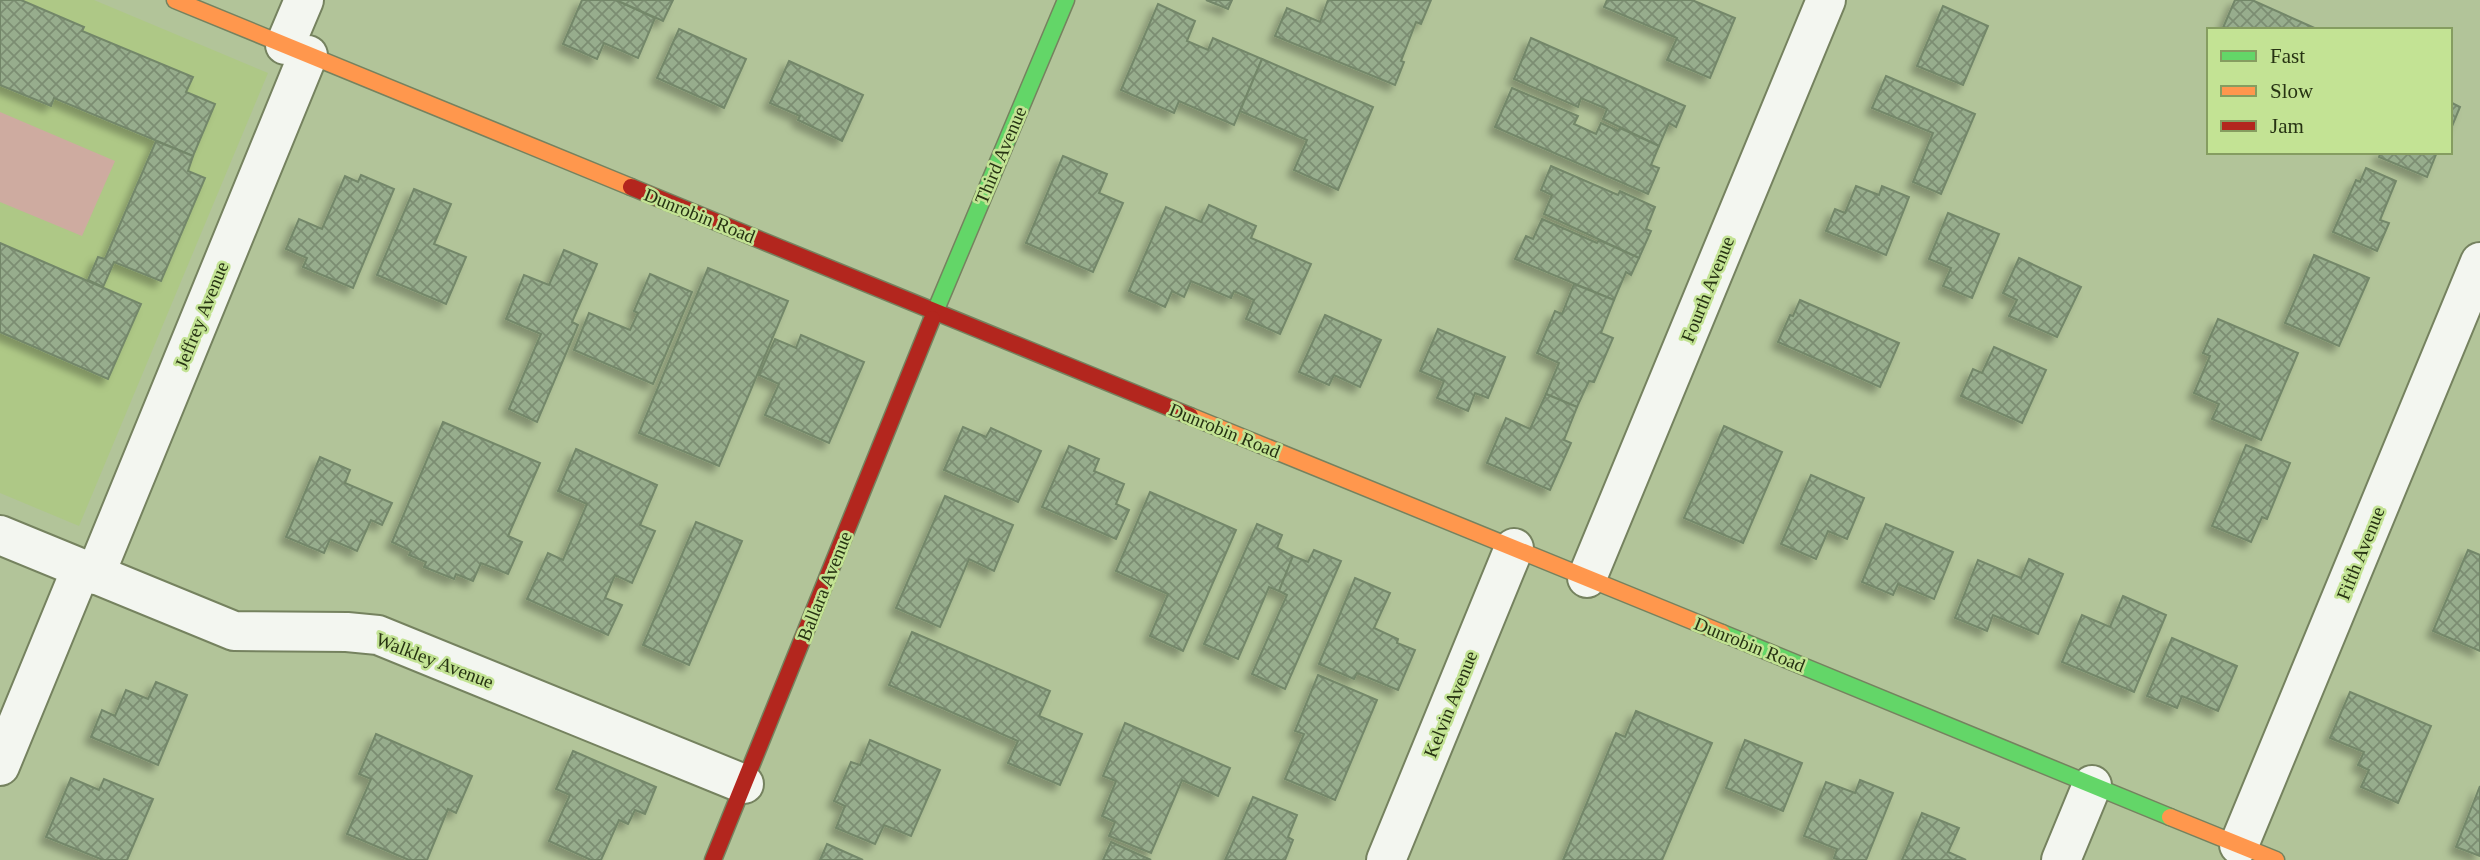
<svg xmlns="http://www.w3.org/2000/svg" width="2480" height="860" viewBox="0 0 2480 860" font-family="Georgia,serif">
  <defs>
    <pattern id="building-cross-hatch" width="8" height="8" patternUnits="userSpaceOnUse" patternTransform="scale(1.75)"><rect width="8" height="8" fill="#97ad8d"/><path d="M0 0l8 8M0 8l8-8" fill="none" stroke="#7b8d72"/></pattern>
    <filter id="shadow"><feDropShadow dx="-6" dy="6" stdDeviation="3.5" flood-color="#0004"/></filter>
  </defs>
  <rect width="100%" height="100%" fill="#b2c499"/>
  <path fill="#aec886" d="M 0,0 L 94,0 L 268,73 L 79,526 L 0,493 Z"/>
  <path fill="#ceaba0" d="M 0,112 L 115,161 L 82,236 L 0,202 Z"/>
  <g fill="url(#building-cross-hatch)" stroke="#738769" stroke-width="2" filter="url(#shadow)">
    <path d="M 0,0 L 21,0 L 84,27 L 82,31 L 193,77 L 186,92 L 215,104 L 193,156 L 54,98 L 51,106 L 0,85 Z"/>
    <path d="M 582,0 L 616,0 L 655,18 L 638,58 L 604,43 L 597,59 L 563,44 Z"/>
    <path d="M 616,0 L 673,0 L 663,21 Z"/>
    <path d="M 1206,0 L 1232,0 L 1228,9 Z"/>
    <path d="M 1328,0 L 1431,0 L 1421,24 L 1416,22 L 1401,61 L 1404,62 L 1395,85 L 1275,36 L 1287,8 L 1320,22 Z"/>
    <path d="M 1607,0 L 1692,0 L 1735,18 L 1710,78 L 1667,60 L 1677,38 L 1604,7 Z"/>
    <path d="M 2235,0 L 2252,0 L 2319,30 L 2222,30 Z"/>
    <path d="M 1158,4 L 1195,21 L 1187,41 L 1208,50 L 1213,38 L 1262,59 L 1234,125 L 1179,101 L 1174,113 L 1121,90 Z"/>
    <path d="M 1943,6 L 1988,26 L 1963,85 L 1917,66 Z"/>
    <path d="M 679,29 L 746,59 L 724,108 L 657,78 Z"/>
    <path d="M 1531,38 L 1685,106 L 1676,127 L 1669,123 L 1659,146 L 1603,119 L 1607,109 L 1581,98 L 1578,107 L 1514,79 Z"/>
    <path d="M 1262,59 L 1373,107 L 1338,190 L 1294,170 L 1307,140 L 1240,111 Z"/>
    <path d="M 789,61 L 863,95 L 842,141 L 798,120 L 800,116 L 770,103 Z"/>
    <path d="M 1886,76 L 1975,114 L 1941,194 L 1913,182 L 1933,133 L 1872,108 Z"/>
    <path d="M 1512,88 L 1578,116 L 1574,124 L 1596,134 L 1601,123 L 1618,131 L 1620,128 L 1659,146 L 1651,165 L 1659,168 L 1648,194 L 1495,127 Z"/>
    <path d="M 2450,102 L 2460,107 L 2450,131 Z"/>
    <path d="M 156,141 L 193,156 L 188,171 L 205,178 L 161,281 L 114,262 L 103,287 L 88,280 L 98,257 L 105,259 Z"/>
    <path d="M 2381,152 L 2437,152 L 2427,177 L 2379,157 Z"/>
    <path d="M 1063,156 L 1107,174 L 1099,193 L 1123,203 L 1093,272 L 1026,243 Z"/>
    <path d="M 1551,166 L 1618,195 L 1620,191 L 1655,207 L 1646,229 L 1651,231 L 1639,258 L 1544,214 L 1552,195 L 1541,190 Z"/>
    <path d="M 2366,168 L 2396,181 L 2380,220 L 2389,223 L 2377,251 L 2333,232 L 2356,180 L 2360,182 Z"/>
    <path d="M 361,175 L 394,189 L 353,288 L 303,267 L 307,258 L 286,249 L 299,219 L 322,229 L 345,176 L 358,182 Z"/>
    <path d="M 1856,186 L 1879,195 L 1882,186 L 1909,197 L 1886,255 L 1826,231 L 1835,209 L 1845,213 Z"/>
    <path d="M 414,189 L 451,204 L 434,244 L 466,257 L 446,304 L 377,275 Z"/>
    <path d="M 1209,205 L 1256,226 L 1251,238 L 1311,264 L 1280,334 L 1246,319 L 1254,300 L 1234,291 L 1231,298 L 1191,281 L 1184,297 L 1172,291 L 1165,307 L 1129,291 L 1166,207 L 1201,222 Z"/>
    <path d="M 1948,213 L 1999,234 L 1972,298 L 1943,286 L 1951,268 L 1929,259 Z"/>
    <path d="M 1542,219 L 1597,243 L 1599,240 L 1639,258 L 1631,275 L 1626,272 L 1614,300 L 1515,259 L 1526,236 L 1533,239 Z"/>
    <path d="M 0,243 L 141,304 L 108,379 L 0,332 Z"/>
    <path d="M 564,250 L 597,264 L 572,322 L 578,325 L 537,422 L 509,409 L 541,334 L 506,319 L 524,275 L 549,285 Z"/>
    <path d="M 2314,255 L 2369,278 L 2339,346 L 2285,323 Z"/>
    <path d="M 2019,258 L 2081,287 L 2057,337 L 2009,316 L 2017,300 L 2003,293 Z"/>
    <path d="M 708,268 L 788,301 L 719,466 L 639,433 Z"/>
    <path d="M 650,274 L 692,292 L 653,384 L 574,350 L 589,313 L 630,330 L 638,313 L 634,311 Z"/>
    <path d="M 1574,284 L 1614,300 L 1601,333 L 1613,338 L 1594,382 L 1589,381 L 1577,407 L 1546,394 L 1559,363 L 1537,353 L 1555,311 L 1562,314 Z"/>
    <path d="M 1800,300 L 1899,343 L 1880,387 L 1778,342 L 1790,315 L 1793,316 Z"/>
    <path d="M 1325,315 L 1381,340 L 1360,387 L 1334,375 L 1329,385 L 1299,372 Z"/>
    <path d="M 2218,319 L 2298,353 L 2261,440 L 2212,419 L 2219,404 L 2194,393 L 2210,356 L 2203,353 Z"/>
    <path d="M 1438,329 L 1505,357 L 1488,398 L 1475,393 L 1468,411 L 1437,398 L 1444,381 L 1420,371 Z"/>
    <path d="M 801,335 L 864,362 L 829,443 L 765,415 L 779,384 L 759,375 L 775,339 L 796,348 Z"/>
    <path d="M 1994,347 L 2046,370 L 2022,423 L 1961,396 L 1973,369 L 1982,373 Z"/>
    <path d="M 1546,394 L 1577,407 L 1564,440 L 1571,443 L 1550,490 L 1487,463 L 1506,418 L 1530,429 Z"/>
    <path d="M 443,422 L 540,463 L 508,536 L 522,542 L 508,574 L 481,563 L 473,581 L 456,574 L 454,579 L 424,567 L 426,562 L 409,555 L 411,551 L 392,542 Z"/>
    <path d="M 1724,426 L 1782,452 L 1743,543 L 1684,518 Z"/>
    <path d="M 963,427 L 986,437 L 991,428 L 1041,451 L 1018,502 L 944,470 Z"/>
    <path d="M 2246,445 L 2290,463 L 2267,519 L 2262,517 L 2251,542 L 2212,526 Z"/>
    <path d="M 1069,446 L 1099,459 L 1094,471 L 1124,484 L 1116,504 L 1129,510 L 1116,539 L 1042,507 Z"/>
    <path d="M 576,449 L 657,485 L 640,525 L 655,531 L 632,583 L 615,575 L 605,598 L 622,605 L 608,635 L 527,599 L 548,553 L 563,560 L 587,504 L 558,491 Z"/>
    <path d="M 320,457 L 350,470 L 345,483 L 392,503 L 382,525 L 371,520 L 357,551 L 330,539 L 324,553 L 286,537 Z"/>
    <path d="M 1811,475 L 1864,498 L 1847,539 L 1828,531 L 1816,559 L 1781,544 Z"/>
    <path d="M 1150,492 L 1236,530 L 1183,651 L 1150,636 L 1168,594 L 1116,571 Z"/>
    <path d="M 945,496 L 1013,525 L 994,571 L 969,559 L 940,627 L 896,608 Z"/>
    <path d="M 696,522 L 742,541 L 689,665 L 643,645 Z"/>
    <path d="M 1257,524 L 1282,535 L 1277,548 L 1293,556 L 1279,591 L 1269,587 L 1238,659 L 1204,644 Z"/>
    <path d="M 1886,524 L 1953,552 L 1934,599 L 1898,584 L 1893,595 L 1862,582 Z"/>
    <path d="M 1314,550 L 1341,561 L 1285,689 L 1252,674 L 1287,595 L 1279,591 L 1293,556 L 1308,562 Z"/>
    <path d="M 2468,550 L 2480,555 L 2480,651 L 2433,631 Z"/>
    <path d="M 2029,559 L 2063,574 L 2038,634 L 1993,615 L 1987,631 L 1955,618 L 1978,560 L 2021,578 Z"/>
    <path d="M 1355,578 L 1390,593 L 1374,628 L 1398,639 L 1397,643 L 1415,650 L 1398,690 L 1357,673 L 1354,679 L 1319,664 Z"/>
    <path d="M 2123,596 L 2166,615 L 2134,692 L 2062,662 L 2082,615 L 2110,627 Z"/>
    <path d="M 912,632 L 1050,691 L 1039,716 L 1082,734 L 1060,785 L 1008,763 L 1018,741 L 889,685 Z"/>
    <path d="M 2172,638 L 2237,666 L 2218,711 L 2182,696 L 2177,708 L 2147,696 Z"/>
    <path d="M 1318,675 L 1377,700 L 1335,800 L 1285,779 L 1304,734 L 1295,731 Z"/>
    <path d="M 156,682 L 187,695 L 158,765 L 91,737 L 102,710 L 115,716 L 126,690 L 148,699 Z"/>
    <path d="M 2350,692 L 2431,726 L 2398,803 L 2361,787 L 2369,770 L 2358,765 L 2364,752 L 2330,738 Z"/>
    <path d="M 1636,711 L 1712,743 L 1662,860 L 1563,860 L 1616,733 L 1625,737 Z"/>
    <path d="M 1125,723 L 1230,768 L 1218,796 L 1182,780 L 1151,853 L 1109,836 L 1115,822 L 1102,816 L 1116,781 L 1103,776 Z"/>
    <path d="M 376,734 L 472,776 L 456,813 L 448,809 L 427,860 L 409,860 L 347,834 L 371,779 L 359,774 Z"/>
    <path d="M 870,740 L 940,770 L 911,836 L 884,825 L 875,844 L 836,828 L 845,806 L 834,801 L 851,762 L 860,765 Z"/>
    <path d="M 1745,740 L 1802,763 L 1783,811 L 1726,788 Z"/>
    <path d="M 573,751 L 656,787 L 645,814 L 635,810 L 628,824 L 619,820 L 601,860 L 591,860 L 549,841 L 570,795 L 556,789 Z"/>
    <path d="M 71,778 L 99,790 L 104,779 L 153,799 L 127,860 L 103,860 L 46,837 Z"/>
    <path d="M 1860,780 L 1893,793 L 1866,860 L 1840,860 L 1834,858 L 1837,849 L 1804,836 L 1826,782 L 1855,793 Z"/>
    <path d="M 2480,786 L 2480,856 L 2456,847 Z"/>
    <path d="M 1253,797 L 1297,815 L 1288,837 L 1293,840 L 1285,860 L 1225,860 Z"/>
    <path d="M 1922,813 L 1959,828 L 1948,852 L 1966,860 L 1902,860 Z"/>
    <path d="M 1111,842 L 1151,860 L 1103,860 Z"/>
    <path d="M 827,844 L 863,860 L 820,860 Z"/>
  </g>
  <g fill="none" stroke-linecap="round" stroke-linejoin="round">
    <defs>
      <g id="street">
        <path d="M 285,45 L 304,0"/>
        <path d="M 0,535 L 234,631 L 347,632 L 378,635 L 744,784"/>
        <path d="M 95,575 L 308,55"/>
        <path d="M 1587,578 L 1826,0"/>
        <path d="M 0,766 L 81,569"/>
        <path d="M 2239,845 L 2480,262"/>
        <path d="M 1386,860 L 1514,548"/>
        <path d="M 2061,860 L 2092,785"/>
      </g>
      <g id="fast">
        <path d="M 932,319 L 1066,0"/>
        <path d="M 1722,633 L 2170,817"/>
      </g>
      <g id="slow">
        <path d="M 175,0 L 631,187"/>
        <path d="M 1190,416 L 1722,633"/>
        <path d="M 2170,817 L 2276,860"/>
      </g>
      <g id="jam">
        <path d="M 631,187 L 1190,416"/>
        <path d="M 713,860 L 932,319"/>
      </g>
    </defs>
    <use href="#street" stroke="#75825f" stroke-width="42"/>
    <use href="#fast" stroke="#75825f" stroke-width="19"/>
    <use href="#slow" stroke="#75825f" stroke-width="19"/>
    <use href="#jam" stroke="#75825f" stroke-width="19"/>
    <use href="#street" stroke="#f3f6f0" stroke-width="38"/>
    <use href="#fast" stroke="#63d668" stroke-width="16"/>
    <use href="#slow" stroke="#ff974d" stroke-width="16"/>
    <use href="#jam" stroke="#b3261e" stroke-width="16"/>
  </g>
  <g text-anchor="middle" stroke-width="5" stroke-linejoin="round" paint-order="stroke">
    <g font-size="19" fill="#273313" stroke="#c3e394">
      <text transform="translate(1000 155) rotate(-67)" y="7">Third Avenue</text>
      <text transform="translate(700 215) rotate(22)" y="7">Dunrobin Road</text>
      <text transform="translate(1707 289) rotate(-68)" y="7">Fourth Avenue</text>
      <text transform="translate(201 315) rotate(-68)" y="7">Jeffrey Avenue</text>
      <text transform="translate(1225 430) rotate(22)" y="7">Dunrobin Road</text>
      <text transform="translate(2360 553) rotate(-68)" y="7">Fifth Avenue</text>
      <text transform="translate(824 586) rotate(-68)" y="7">Ballara Avenue</text>
      <text transform="translate(1750 644) rotate(22)" y="7">Dunrobin Road</text>
      <text transform="translate(435 660) rotate(21)" y="7">Walkley Avenue</text>
      <text transform="translate(1450 704) rotate(-68)" y="7">Kelvin Avenue</text>
    </g>
  </g>
  <rect x="2207" y="28" width="245" height="126" fill="#c3e394" stroke="#859d60" stroke-width="2"/>
  <rect x="2221" y="51" width="35" height="10" fill="#63d668" stroke="#859d60" stroke-width="2"/>
  <text x="2270" y="63" font-size="21" fill="#273313">Fast</text>
  <rect x="2221" y="86" width="35" height="10" fill="#ff974d" stroke="#859d60" stroke-width="2"/>
  <text x="2270" y="98" font-size="21" fill="#273313">Slow</text>
  <rect x="2221" y="121" width="35" height="10" fill="#b3261e" stroke="#859d60" stroke-width="2"/>
  <text x="2270" y="133" font-size="21" fill="#273313">Jam</text>
</svg>
